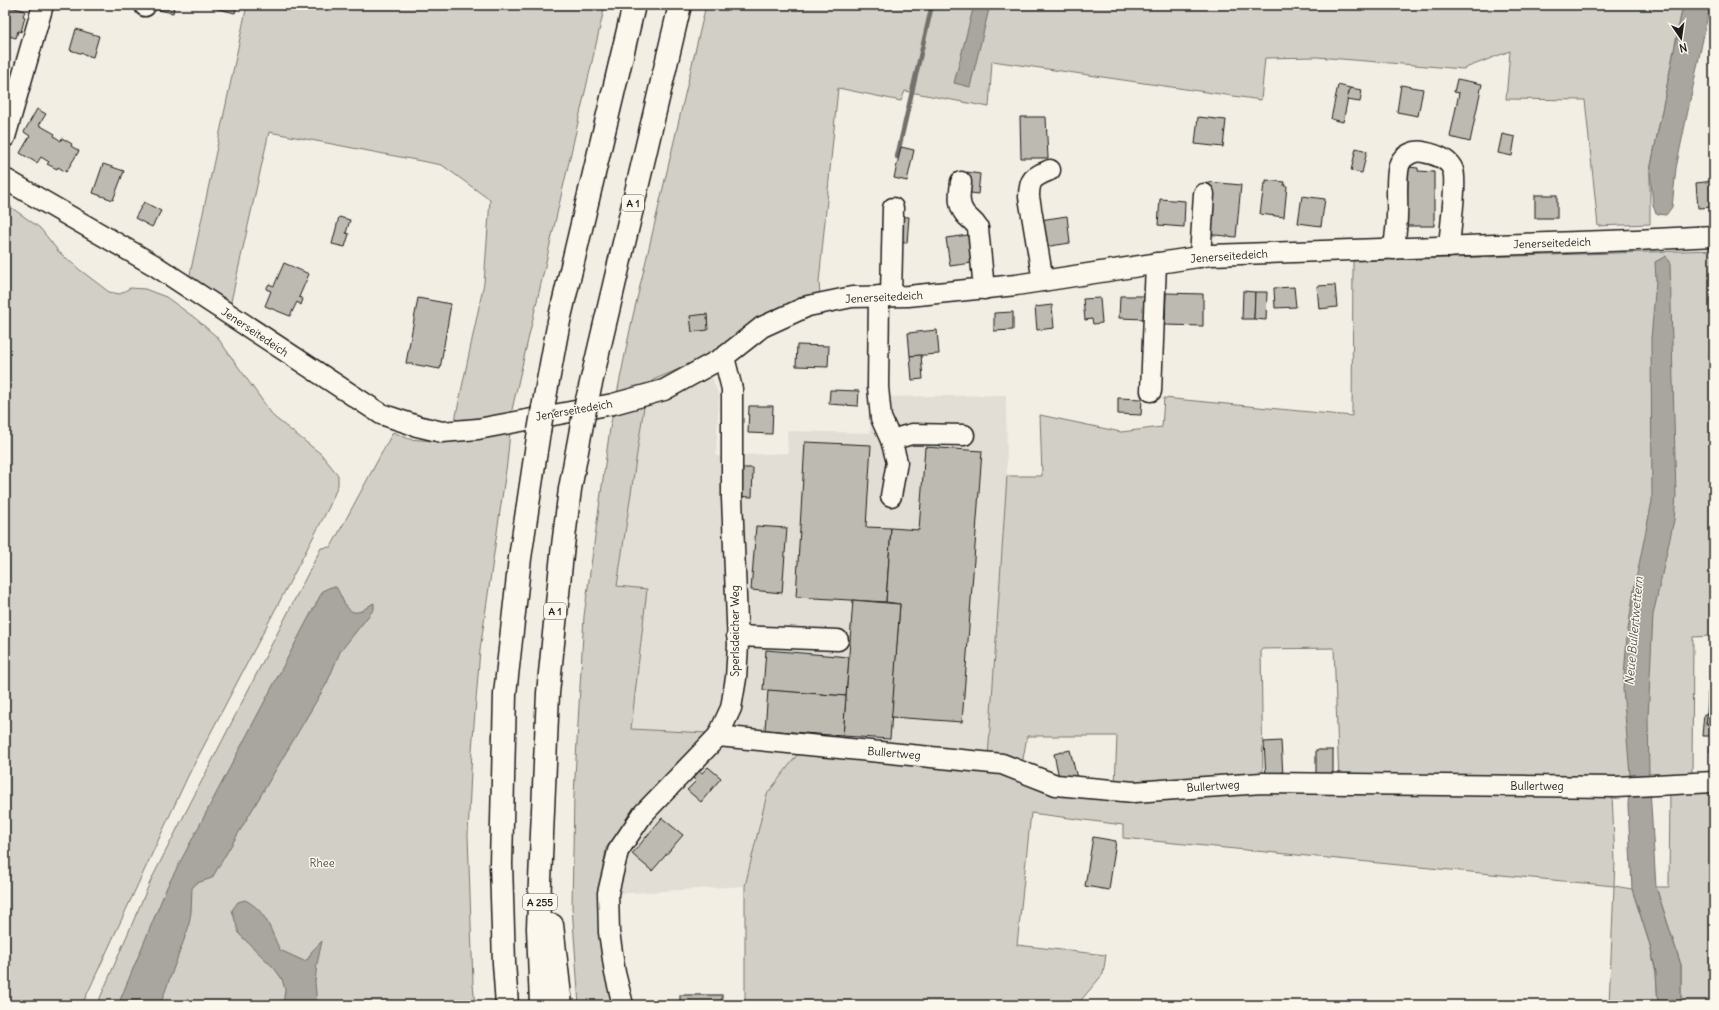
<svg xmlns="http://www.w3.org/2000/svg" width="1719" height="1010" viewBox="0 0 1719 1010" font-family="Delius,sans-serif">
  <rect width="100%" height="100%" fill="#f2eee4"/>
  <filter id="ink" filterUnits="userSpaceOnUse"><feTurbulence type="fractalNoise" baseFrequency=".025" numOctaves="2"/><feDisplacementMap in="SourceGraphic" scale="8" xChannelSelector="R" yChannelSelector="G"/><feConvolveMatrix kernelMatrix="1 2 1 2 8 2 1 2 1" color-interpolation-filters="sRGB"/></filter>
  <g filter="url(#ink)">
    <path fill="#e2ded5" d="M 705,358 L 719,396 L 716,456 L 788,453 L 787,431 L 870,433 L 873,397 L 1006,395 L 1007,476 L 987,768 L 767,794 L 745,886 L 600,895 L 606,848 L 637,809 L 705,733 L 631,729 L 647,589 L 617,586 L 645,400 L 653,380 Z"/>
    <g fill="#d2cfc6" stroke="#777671">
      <path d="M 247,5 L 605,5 L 511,414 L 454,425 L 484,283 L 490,200 L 442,165 L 269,132 L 230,306 L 189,279 Z"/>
      <path d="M 706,5 L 1683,5 L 1650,171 L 1650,224 L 1598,226 L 1585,100 L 1506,99 L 1510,51 L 1463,69 L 1317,57 L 1265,58 L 1261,100 L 992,61 L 989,107 L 905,91 L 901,101 L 838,88 L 819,282 L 820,295 L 761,318 L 705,358 L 653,380 L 645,400 L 617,586 L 647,589 L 631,729 L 706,733 L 637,809 L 606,848 L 600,895 L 617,1005 L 579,1005 L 572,907 L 574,795 L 584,616 L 610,428 L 632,320 Z"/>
      <path d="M 5,203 L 40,228 L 59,252 L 80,270 L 109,292 L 120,294 L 130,288 L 145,289 L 166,297 L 195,318 L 217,337 L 274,417 L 321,454 L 338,475 L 338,485 L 329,507 L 188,776 L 82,1005 L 5,1005 Z"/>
      <path d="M 1714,250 L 1714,636 L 1693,637 L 1692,774 L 1607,779 L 1339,781 L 1334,648 L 1261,649 L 1263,778 L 1115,785 L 1117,736 L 1027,736 L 1022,765 L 988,758 L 1007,476 L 1042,476 L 1040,415 L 1121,432 L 1162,427 L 1164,398 L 1352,416 L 1353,261 Z"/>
      <path d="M 393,432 L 409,439 L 434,441 L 436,439 L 510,432 L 507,463 L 480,650 L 472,750 L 468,835 L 473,984 L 475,1005 L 97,1005 L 151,880 L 321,548 L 331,547 Z"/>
      <path d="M 801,750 L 987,768 L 1055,788 L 1261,787 L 1612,794 L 1615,862 L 1614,886 L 1632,889 L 1650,945 L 1656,972 L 1658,1005 L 1609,1005 L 1614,886 L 1123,838 L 1123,825 L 1031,813 L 1017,945 L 1106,955 L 1103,974 L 1077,1005 L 745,1005 L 745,886 L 767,794 Z"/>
      <path d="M 1714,788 L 1714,1005 L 1681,1005 L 1681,965 L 1656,887 L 1669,887 L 1670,791 Z"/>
    </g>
    <g fill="#a9a6a0" stroke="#716f6b">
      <path d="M 974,5 L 990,5 L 970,87 L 954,83 Z"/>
      <path d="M 1683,5 L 1710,5 L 1676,168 L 1672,207 L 1666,215 L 1656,214 L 1653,205 L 1650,171 Z"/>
      <path d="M 1666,256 L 1670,264 L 1676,496 L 1674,520 L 1653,615 L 1648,718 L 1649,773 L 1656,887 L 1681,965 L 1681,1005 L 1658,1005 L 1656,972 L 1650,945 L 1632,889 L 1628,805 L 1630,775 L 1623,689 L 1627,637 L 1634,589 L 1652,501 L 1651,339 L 1656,281 L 1655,262 Z"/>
      <path d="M 331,587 L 336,587 C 342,595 345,614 358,612 C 363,611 369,605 374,603 L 374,609 L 340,652 L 327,683 L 212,878 L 197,883 L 192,888 L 191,912 L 188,929 L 160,1005 L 118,1005 L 167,887 L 320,596 L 324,590 Z"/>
      <path d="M 245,900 C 267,911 270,930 280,950 L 304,961 L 308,959 L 312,951 L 322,941 L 317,964 L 315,982 L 317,1005 L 283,1005 L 285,990 L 282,979 L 274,968 L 239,934 L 232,910 L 238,902 Z"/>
    </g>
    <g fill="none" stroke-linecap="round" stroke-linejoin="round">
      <path stroke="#716f6b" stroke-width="4.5" d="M 897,157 L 932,5"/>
    </g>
    <g fill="#bdbab1" stroke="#1c1c1c">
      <path d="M 5,5 L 25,11 L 23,16 L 25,17 L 21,32 L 18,31 L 16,38 L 5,35 Z"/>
      <path d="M 150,5 L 174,5 L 173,13 L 149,8 Z"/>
      <path d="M 215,5 L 237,5 L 235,13 L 215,8 Z"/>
      <path d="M 76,29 L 99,36 L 93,57 L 70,50 Z"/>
      <path d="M 1457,79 L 1482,84 L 1470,142 L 1450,137 L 1459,93 L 1454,92 Z"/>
      <path d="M 1338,85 L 1350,88 L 1343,122 L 1331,119 Z"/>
      <path d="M 1401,85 L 1423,89 L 1418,116 L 1397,112 Z"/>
      <path d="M 1350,88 L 1362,90 L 1360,102 L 1347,100 Z"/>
      <path d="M 37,109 L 46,114 L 39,125 L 55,134 L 54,136 L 61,141 L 62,138 L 72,144 L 71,146 L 79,151 L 66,172 L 58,167 L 57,169 L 47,164 L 49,162 L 41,157 L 37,163 L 20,153 L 30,136 L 24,132 Z"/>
      <path d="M 1020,117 L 1046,117 L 1048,158 L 1021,158 Z"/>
      <path d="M 1198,117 L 1226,120 L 1223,147 L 1195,144 Z"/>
      <path d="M 1502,134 L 1515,137 L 1512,156 L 1498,153 Z"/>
      <path d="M 901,147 L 914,150 L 907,181 L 894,178 Z"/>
      <path d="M 1356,148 L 1367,151 L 1362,173 L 1351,171 Z"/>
      <path d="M 103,164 L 124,171 L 113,200 L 93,193 Z"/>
      <path d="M 1408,167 L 1418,168 L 1418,171 L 1434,172 L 1434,226 L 1407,226 Z"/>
      <path d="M 967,172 L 980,174 L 978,194 L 964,192 Z"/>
      <path d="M 1266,180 L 1285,182 L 1284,186 L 1287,186 L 1284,217 L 1260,214 L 1264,184 L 1266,184 Z"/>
      <path d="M 1714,181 L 1714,207 L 1698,208 L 1696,183 Z"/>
      <path d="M 1209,182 L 1241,185 L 1236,237 L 1205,234 Z"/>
      <rect x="1535" y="195" width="22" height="23"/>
      <path d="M 1302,196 L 1325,199 L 1321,226 L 1298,223 Z"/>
      <path d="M 1160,199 L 1185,201 L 1184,227 L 1158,225 Z"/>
      <path d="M 144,202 L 161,211 L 152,227 L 135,218 Z"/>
      <path d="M 895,216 L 909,217 L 907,243 L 894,242 Z"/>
      <path d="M 1067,216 L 1070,243 L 1044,247 L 1040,220 Z"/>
      <path d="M 339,217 L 350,220 L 346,233 L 349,234 L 345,247 L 332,244 Z"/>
      <path d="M 968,235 L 972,263 L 950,266 L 946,238 Z"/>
      <path d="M 284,263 L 309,274 L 299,297 L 303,299 L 301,305 L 297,302 L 290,316 L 265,306 L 271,291 L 266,289 L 269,284 L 274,286 Z"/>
      <path d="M 1335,285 L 1337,307 L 1319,309 L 1317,286 Z"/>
      <path d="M 1294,287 L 1296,307 L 1275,308 L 1274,288 Z"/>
      <path d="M 1243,291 L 1255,292 L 1254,319 L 1242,319 Z"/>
      <path d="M 1255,292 L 1267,292 L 1266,320 L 1254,319 Z"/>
      <path d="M 1166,293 L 1203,294 L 1203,326 L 1165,325 Z"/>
      <path d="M 1120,296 L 1145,296 L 1144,319 L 1119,318 Z"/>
      <path d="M 418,298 L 451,304 L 440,369 L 406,363 Z"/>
      <path d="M 1100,298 L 1102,323 L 1093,324 L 1092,319 L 1085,320 L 1083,299 Z"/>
      <path d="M 1052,305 L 1054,328 L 1037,330 L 1035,307 Z"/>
      <path d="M 1013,312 L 1013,330 L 994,331 L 994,313 Z"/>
      <path d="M 707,314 L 708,330 L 692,332 L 690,316 Z"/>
      <path d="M 937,330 L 939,354 L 910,356 L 908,333 Z"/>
      <path d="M 797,345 L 829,346 L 828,367 L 796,366 Z"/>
      <path d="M 921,355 L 923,379 L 912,380 L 910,356 Z"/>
      <path d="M 830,390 L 859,391 L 858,406 L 829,404 Z"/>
      <path d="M 1118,398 L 1142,399 L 1141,415 L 1118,414 Z"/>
      <path d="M 749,406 L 773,406 L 772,434 L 748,433 Z"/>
      <path d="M 805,442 L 871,445 L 866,527 L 891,528 L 886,602 L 796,597 Z"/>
      <path d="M 925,447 L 982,451 L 962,722 L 891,717 L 900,604 L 886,602 L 891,528 L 919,530 Z"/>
      <path d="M 734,468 L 753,468 L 752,497 L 733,496 Z"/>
      <path d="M 756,526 L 787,528 L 782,593 L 751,590 Z"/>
      <path d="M 853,600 L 900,604 L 890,739 L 843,736 Z"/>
      <path d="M 766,650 L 849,657 L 846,696 L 763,690 Z"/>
      <path d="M 768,690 L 846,696 L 843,736 L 765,730 Z"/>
      <path d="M 1708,692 L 1714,692 L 1714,714 L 1707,713 Z"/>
      <path d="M 1707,713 L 1714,714 L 1714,724 L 1706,724 Z"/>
      <path d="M 1704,714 L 1707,714 L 1706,724 L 1714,724 L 1714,752 L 1710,752 L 1711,736 L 1702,736 Z"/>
      <path d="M 1281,741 L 1283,776 L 1266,777 L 1264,742 Z"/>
      <path d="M 1070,750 L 1077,778 L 1060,782 L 1054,754 Z"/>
      <rect x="1316" y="750" width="17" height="25"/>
      <path d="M 708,767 L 721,778 L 701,802 L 687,790 L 696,781 L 693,778 L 699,771 L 702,773 Z"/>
      <path d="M 662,818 L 683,835 L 652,871 L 632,854 Z"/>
      <path d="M 1093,837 L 1116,841 L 1109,890 L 1085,886 Z"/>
      <rect x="680" y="995" width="42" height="10"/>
    </g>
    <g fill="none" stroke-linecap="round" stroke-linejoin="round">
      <defs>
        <g id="minor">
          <path d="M 145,6 L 145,5"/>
          <path d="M 5,137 L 43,5"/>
          <path d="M 5,179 L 154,265 L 381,414 L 417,426 L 442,432 L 478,429 L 613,404 L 664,390 L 724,357 L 762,327 L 808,306 L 852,297 L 908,296 L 1016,285 L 1211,255 L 1636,240 L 1714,236"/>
          <path d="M 961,182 C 960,192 957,204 965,214 C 969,219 974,221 978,228 L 984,289"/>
          <path d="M 1394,249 C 1395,238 1397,226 1397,215 C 1398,202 1395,175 1400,163 C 1404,155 1415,150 1423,152 C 1434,154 1449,159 1453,170 C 1457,182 1450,231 1449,247"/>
          <path d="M 1200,257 L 1204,194"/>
          <path d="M 1043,281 L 1029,197 C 1029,178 1034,177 1050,170"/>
          <path d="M 879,296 L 878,387 L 881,418 L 891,440 L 897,462 L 891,496"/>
          <path d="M 891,296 L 893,208"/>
          <path d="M 1151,391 L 1156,263"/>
          <path d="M 891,440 L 912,434 L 964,435"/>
          <path d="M 737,636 L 838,640"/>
          <path d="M 718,736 L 1002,764 L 1056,785 L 1134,792 L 1262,783 L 1616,787 L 1714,782"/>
          <path d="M 623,1005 L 615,973 L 609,932 L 608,893 L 618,851 L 643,814 L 718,736 L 731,708 L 736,678 L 738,645 L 732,498 L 732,389 L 724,357"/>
        </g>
        <g id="highway">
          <path d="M 587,400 L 680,5"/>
          <path d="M 543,408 L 559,321 L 634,5"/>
          <path d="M 552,925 L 561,1005"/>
          <path d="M 507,1005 L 504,963 L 501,864 L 505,694 L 520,558 L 539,431"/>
          <path d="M 541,1005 L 538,928 L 548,693 L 562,554 L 570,489 L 582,424"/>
        </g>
      </defs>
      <use href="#minor" stroke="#1c1c1c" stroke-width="23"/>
      <use href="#highway" stroke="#1c1c1c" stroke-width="25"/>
      <use href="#minor" stroke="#fbf7ec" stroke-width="20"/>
      <use href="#highway" stroke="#fbf7ec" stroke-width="22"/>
      <defs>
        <g id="highway-bridge">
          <path d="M 582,424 L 587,400"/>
          <path d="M 539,431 L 543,408"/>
        </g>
      </defs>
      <use href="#highway-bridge" stroke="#1c1c1c" stroke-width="25" stroke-linecap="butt"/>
      <use href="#highway-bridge" stroke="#fbf7ec" stroke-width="22"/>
    </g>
  </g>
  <g text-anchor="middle" stroke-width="3" stroke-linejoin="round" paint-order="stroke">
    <g fill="#fbf7ec" stroke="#5f5e5a" stroke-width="1">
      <rect x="622" y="195" width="22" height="16" rx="3"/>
      <rect x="544" y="603" width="22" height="16" rx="3"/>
      <rect x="523" y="894" width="34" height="16" rx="3"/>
    </g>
    <g font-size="10" font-weight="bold" fill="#1c1c1c">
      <text x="633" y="207">A 1</text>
      <text x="555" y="615">A 1</text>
      <text x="540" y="906">A 255</text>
    </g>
    <g font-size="11" fill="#1c1c1c" stroke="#fbf7ec">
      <text transform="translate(1552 243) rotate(-2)" y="4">Jenerseitedeich</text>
      <text transform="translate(1229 256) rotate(-4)" y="4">Jenerseitedeich</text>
      <text transform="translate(884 297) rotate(-3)" y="4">Jenerseitedeich</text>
      <text transform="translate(255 332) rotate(34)" y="4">Jenerseitedeich</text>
      <text transform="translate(574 410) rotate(-10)" y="4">Jenerseitedeich</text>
      <text transform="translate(735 631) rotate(-90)" y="4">Sperlsdeicher Weg</text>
      <text transform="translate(894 753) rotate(5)" y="4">Bullertweg</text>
      <text transform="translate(1213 786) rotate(-4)" y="4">Bullertweg</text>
      <text x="1537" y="790">Bullertweg</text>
    </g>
    <g font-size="11" fill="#53524f" stroke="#fbf7ec">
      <text x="322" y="867">Rhee</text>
    </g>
    <g font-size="12" font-style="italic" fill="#545351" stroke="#fbf7ec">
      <text transform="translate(1634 631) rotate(-85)" y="4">Neue Bullertwettern</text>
    </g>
  </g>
  <rect width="1719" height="1010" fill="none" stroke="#fbf7ec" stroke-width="20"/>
  <rect x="10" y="10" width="1699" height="990" fill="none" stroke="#1c1c1c" stroke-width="1.5" filter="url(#ink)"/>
  <g transform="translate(1681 38) rotate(167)" stroke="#fbf7ec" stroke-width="3" paint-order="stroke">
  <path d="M0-3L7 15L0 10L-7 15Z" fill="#1c1c1c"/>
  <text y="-6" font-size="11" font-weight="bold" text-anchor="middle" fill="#1c1c1c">N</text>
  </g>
</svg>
